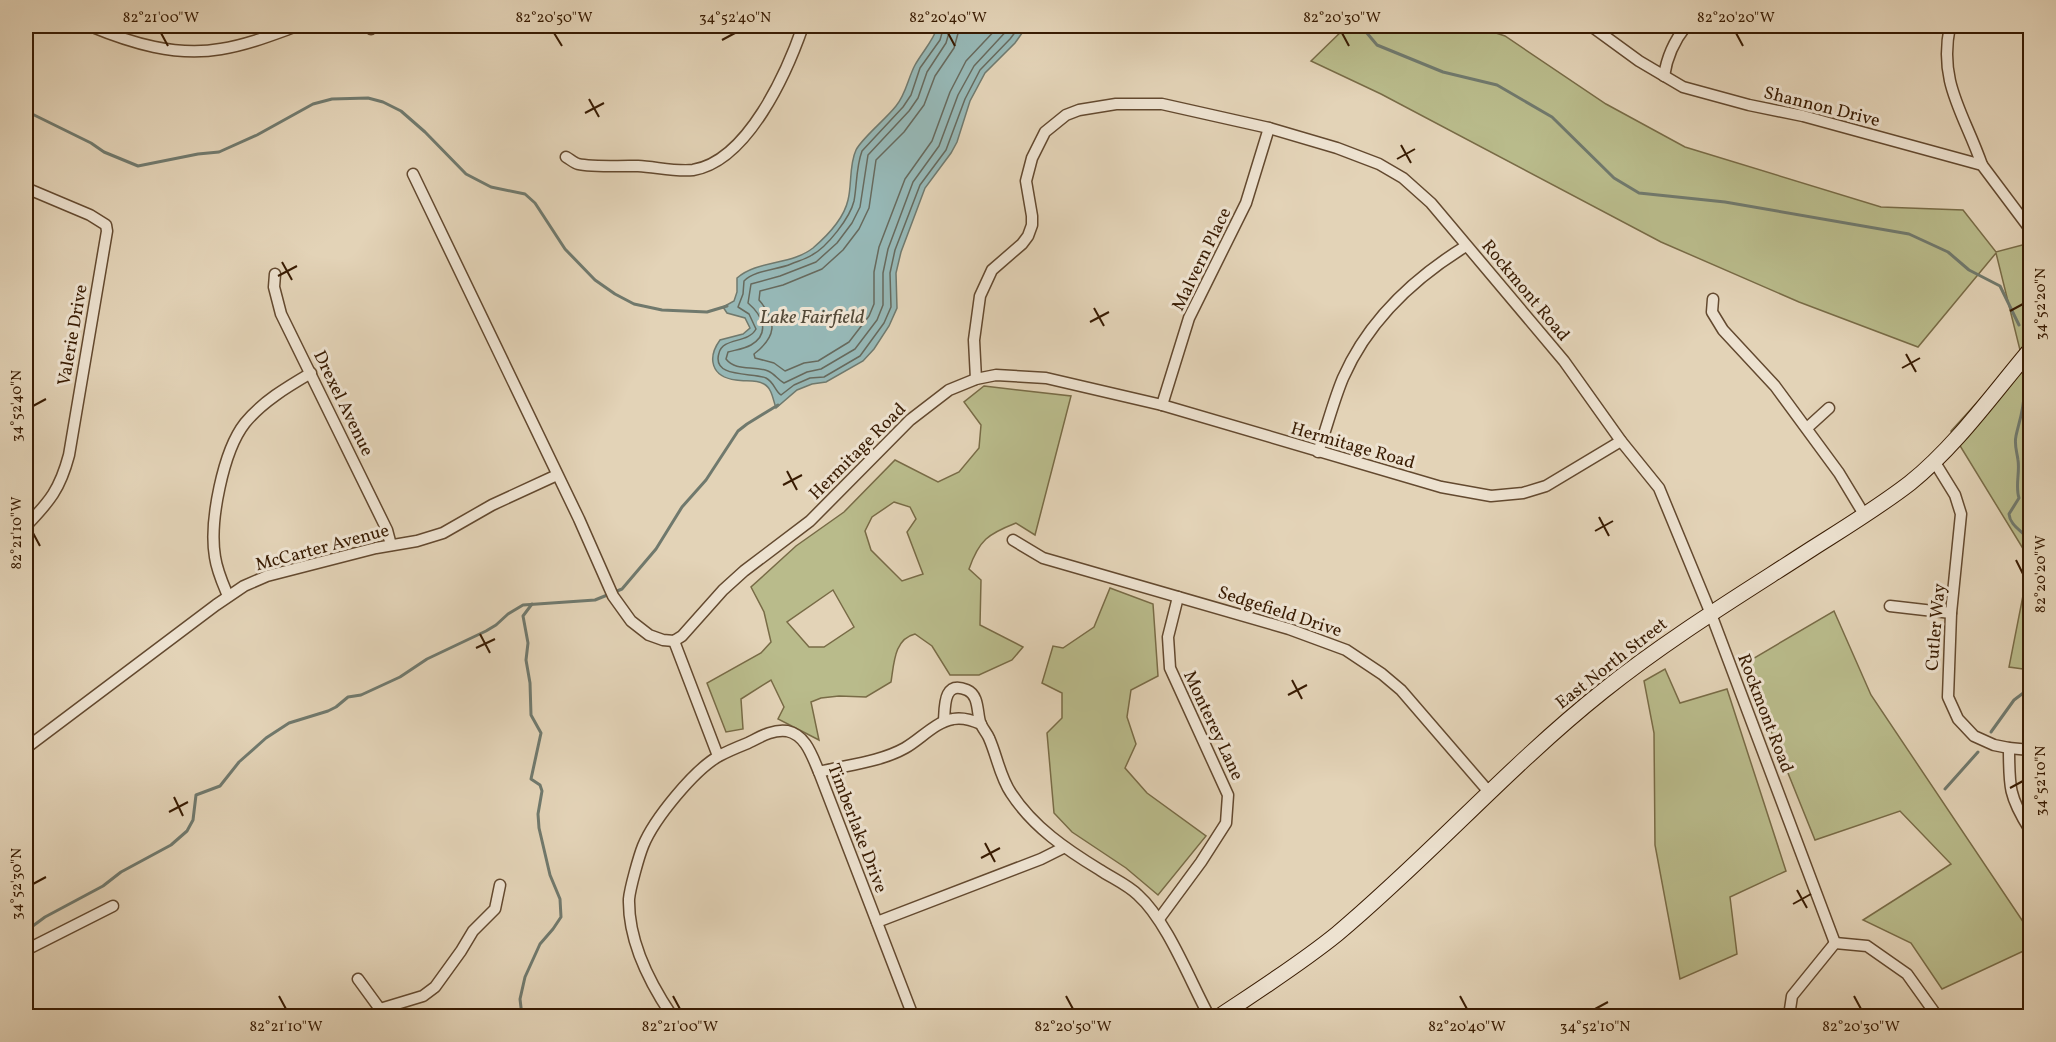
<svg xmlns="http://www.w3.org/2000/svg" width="2056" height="1042" viewBox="0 0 2056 1042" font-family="Vollkorn,serif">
  <rect width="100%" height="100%" fill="#e3d3b7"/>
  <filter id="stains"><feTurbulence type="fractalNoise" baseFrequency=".00333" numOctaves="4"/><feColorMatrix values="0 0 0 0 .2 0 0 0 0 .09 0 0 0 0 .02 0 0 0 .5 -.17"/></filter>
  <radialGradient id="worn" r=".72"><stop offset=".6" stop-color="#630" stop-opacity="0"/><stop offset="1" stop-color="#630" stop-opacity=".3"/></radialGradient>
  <g fill="#b9bb8b" stroke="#786b46" stroke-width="1.5" fill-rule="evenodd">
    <path d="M 1347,26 L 1475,26 L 1505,36 L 1606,104 L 1685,147 L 1881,207 L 1963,210 L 1996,252 L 2030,243 L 2030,670 L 2009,667 L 2030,560 L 1951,431 L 2021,354 L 1996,253 L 1918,347 L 1799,302 L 1661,242 L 1381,94 L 1311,61 Z"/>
    <path d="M 984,386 L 1071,396 L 1035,535 L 1016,523 C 988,534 979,540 969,569 L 981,580 L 980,625 L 1023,647 L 1012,660 L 979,675 L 950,675 L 932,646 L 915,634 C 894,639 894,664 891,682 L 866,697 L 839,696 L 821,698 L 811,702 L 819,740 L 778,719 L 784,707 L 771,680 L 741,699 L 743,729 L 726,732 L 707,683 L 761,653 L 771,642 L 764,612 L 751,587 L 796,546 L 844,512 L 895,460 L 938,482 L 959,472 L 979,448 L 981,425 L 964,402 ZM 894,502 L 910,507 L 916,519 L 907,532 L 923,574 L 902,581 L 871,550 L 865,531 L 872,517 ZM 833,590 L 854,627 L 824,647 L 809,647 L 787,622 Z"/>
    <path d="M 1110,588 L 1153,604 L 1158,676 L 1131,690 L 1127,717 L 1136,744 L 1125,768 L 1147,793 L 1206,836 L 1158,895 L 1126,868 L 1072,832 L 1054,813 L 1047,733 L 1062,718 L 1062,693 L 1042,683 L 1053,646 L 1063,648 L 1094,627 Z"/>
    <path d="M 1834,611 L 1871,695 L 2030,932 L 2030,948 L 1942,989 L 1911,943 L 1863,920 L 1951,864 L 1900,811 L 1815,840 L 1744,664 Z"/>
    <path d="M 1665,669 L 1680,703 L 1727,689 L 1786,871 L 1730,897 L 1737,954 L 1680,979 L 1655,845 L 1654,733 L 1644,681 Z"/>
  </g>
  <path fill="#96b7b5" stroke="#70796d" stroke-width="1.5" d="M 938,26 L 1027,26 L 1015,43 L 985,73 L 970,101 L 957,142 L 951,153 L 925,188 L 901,252 L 896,273 L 897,308 L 889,326 L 874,349 L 863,361 L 826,382 L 812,384 L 797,390 L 776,408 C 773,400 772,388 764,384 C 755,379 745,382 736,380 C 711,377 707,358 720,340 L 743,334 L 750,328 L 745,318 L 727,313 L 723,307 L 734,301 L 737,292 L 737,278 C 757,260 792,265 813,248 C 827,236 844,218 848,200 C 852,184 849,165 856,150 C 862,138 886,119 896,106 C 906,94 908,78 915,65 C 923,51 933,41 938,26 Z"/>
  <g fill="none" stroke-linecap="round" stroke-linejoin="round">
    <g stroke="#67695c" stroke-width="1.5">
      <path d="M 944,26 L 940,40 L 920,68 L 911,95 L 903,107 L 862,151 C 856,167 857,185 854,201 C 850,218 827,247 812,255 C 806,259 798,261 791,264 C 777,270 755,270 744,281 L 743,294 L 738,307 L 749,314 L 756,329 C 748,344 723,337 719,353 C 711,379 754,372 766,378 C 774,382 775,391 781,395 L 794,385 L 810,378 L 824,377 L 860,356 L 884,323 L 891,307 L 890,273 L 895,250 L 920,185 L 946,150 L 965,99 L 980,70 L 1010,39 L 1020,26"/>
      <path d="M 951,26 L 946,43 L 927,72 L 918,98 L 909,111 L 868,155 L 860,207 L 852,223 L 837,243 L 816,262 L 780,276 L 751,284 L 748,303 C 762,315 771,333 751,345 C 744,349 735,350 728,352 L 726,359 C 736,372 754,365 768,371 C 775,374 778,380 784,383 L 807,372 L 821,369 L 855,349 L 877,320 L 883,305 L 883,273 L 888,249 L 913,182 L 939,146 L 958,95 L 974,66 L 1011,26"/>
      <path d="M 960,26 L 954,48 L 935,76 L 924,105 L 904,132 L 876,160 L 869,208 L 859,229 L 843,250 L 822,269 L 783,285 L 760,291 L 759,300 C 778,322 776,337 754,354 L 755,358 L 774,363 L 785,371 L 804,363 L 818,361 L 849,342 L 869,316 L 874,304 L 874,272 L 879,247 L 905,179 L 932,141 L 950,92 L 966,61 L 999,26"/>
    </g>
    <g stroke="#70796d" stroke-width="3">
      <path d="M 1361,26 L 1377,45 L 1443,72 L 1497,85 L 1552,117 L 1614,178 L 1639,193 L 1725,202 L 1909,234 L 1948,252 L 1969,270 L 2000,286 L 2019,325"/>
      <path d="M 26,111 L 91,143 L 104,152 L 138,166 L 198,154 L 219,152 L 257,135 L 313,104 L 332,99 L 368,98 L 383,102 L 401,111 L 425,132 L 466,174 L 491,187 L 525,194 L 535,203 L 565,249 L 595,280 L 615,294 L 634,304 L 662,310 L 707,312 L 727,306"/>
      <path d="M 2024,394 C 2024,409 2019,422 2016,436 C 2014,445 2017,452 2018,460 C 2020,473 2015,486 2019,498 L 2009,514 C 2010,526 2023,531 2030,541"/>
      <path d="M 1991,732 L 2014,700 L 2026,691 L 2030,684"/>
      <path d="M 1945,789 L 1978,752"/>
      <path d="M 26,931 L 45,917 L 103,886 L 121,872 L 171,845 L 187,831 L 193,820 L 196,795 L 220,786 L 239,762 L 266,738 L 289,723 L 328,711 L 336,707 L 348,697 L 361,695 L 400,677 L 427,659 L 486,631 L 496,625 L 508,614 L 523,605 L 595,600 L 622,589 L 656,549 L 682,507 L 706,480 L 738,431 L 747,424 L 778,405"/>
      <path d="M 522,1016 L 520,999 L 525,977 L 540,944 L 553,929 L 561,917 L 560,899 L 550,875 L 539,828 L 538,814 L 542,791 L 540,785 L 531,779 L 541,733 L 531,715 L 530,683 L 526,660 L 528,643 L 523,616 L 532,604"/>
    </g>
    <defs>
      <g id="minor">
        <path d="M 90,26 C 131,43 176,57 221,49 C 247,45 272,35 297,26"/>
        <path d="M 371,26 L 371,29"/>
        <path d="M 1591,26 L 1639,61 L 1683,87 L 1749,105 L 1803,116 L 1982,165 L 2030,229"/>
        <path d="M 1950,26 C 1938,83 1964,113 1982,165"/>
        <path d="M 1664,76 C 1667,56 1674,41 1686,26"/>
        <path d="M 566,157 C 570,159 574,163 578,164 C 590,167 624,166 638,166 C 656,167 676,172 693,170 C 748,161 787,72 803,26"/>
        <path d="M 413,174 L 579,519 L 613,596 L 631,621 L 649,635 L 663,640 L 674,641 L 682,636 L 723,590 L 744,571 L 810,521 L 910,420 L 949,390 L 976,379 L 996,375 L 1046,378 L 1162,405 L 1441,487 L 1491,496 L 1523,493 L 1546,486 L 1621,441"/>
        <path d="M 26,188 L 90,215 L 106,225 L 107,231 L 69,455 C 60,489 50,501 26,526"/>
        <path d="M 275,274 L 274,287 L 281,314 L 387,530 L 391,545"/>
        <path d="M 1713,299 L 1712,312 L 1723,330 L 1775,386 L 1839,473 L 1865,516"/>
        <path d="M 976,379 L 974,340 L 980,296 L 992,270 L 1022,244 L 1028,236 L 1032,225 L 1032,216 L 1026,181 L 1032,158 L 1045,132 L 1066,115 L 1079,110 L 1116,104 L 1162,104 L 1269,128 L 1337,148 L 1379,164 L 1403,178 L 1431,203 L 1564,361 L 1621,441 L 1659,488 L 1711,614 L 1835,943"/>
        <path d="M 1162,405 L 1189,318 L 1246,203 L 1269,128"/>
        <path d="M 1807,428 L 1829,408"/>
        <path d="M 1318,452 C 1327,427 1333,402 1343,378 C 1368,321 1414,278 1466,246"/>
        <path d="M 1934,461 L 1955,495 L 1961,514 L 1951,613 L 1948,697 L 1958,719 L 1974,736 L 1994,745 L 2009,748 L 2030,750"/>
        <path d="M 1013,540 L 1043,558 L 1289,629 L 1346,650 L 1382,674 L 1401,690 L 1489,792"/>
        <path d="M 228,596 C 223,584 217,571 215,557 C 209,522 223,451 245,423 C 262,402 287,387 311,373"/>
        <path d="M 1890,606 L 1951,613"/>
        <path d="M 674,641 L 718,756"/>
        <path d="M 944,721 C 945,707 943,680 967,690 C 979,695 977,712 980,722 C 982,728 987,733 989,738 C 997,756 1000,777 1011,793 C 1033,827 1067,850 1100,870 C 1112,878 1128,885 1138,895 C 1167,921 1190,981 1209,1016"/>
        <path d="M 26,748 L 216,605 L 244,586 L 267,576 L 376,548 L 417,541 L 443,533 L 492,505 L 557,475"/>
        <path d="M 2009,748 C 2009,787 2009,797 2030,830"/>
        <path d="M 819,772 C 847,765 880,762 905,748 C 921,739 935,722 953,719 C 963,717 972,720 981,724"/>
        <path d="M 1159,919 L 1201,862 L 1226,823 L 1228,795 L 1170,668 L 1168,637 L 1178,597"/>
        <path d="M 877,922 L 1041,859 L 1063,848"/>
        <path d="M 1835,943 L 1867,946 L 1907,974 L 1937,1016"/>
        <path d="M 26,950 L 113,906"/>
        <path d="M 358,979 L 385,1016"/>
        <path d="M 380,1009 L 423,996 L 435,987 L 461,951 L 473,931 L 495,909 L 500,885"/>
        <path d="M 672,1016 C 649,982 628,941 629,899 C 630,888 639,856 643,846 C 654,819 694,770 719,756 C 728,751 738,747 748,743 C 760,737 773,729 787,731 C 806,735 812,756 819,772 L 913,1016"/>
        <path d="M 1789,1016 L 1792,996 L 1835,943"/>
      </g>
      <path id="secondary" d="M 1220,1016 C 1259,990 1300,964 1337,934 C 1429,857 1509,766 1603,691 C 1669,638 1742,594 1813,548 C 1846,527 1879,507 1910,483 C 1956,446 1992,395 2030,350"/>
    </defs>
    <use href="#minor" stroke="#63492f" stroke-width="13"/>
    <use href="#secondary" stroke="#381b02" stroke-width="17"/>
    <use href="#minor" stroke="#ede2d0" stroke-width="10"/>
    <use href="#secondary" stroke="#ede2d0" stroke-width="15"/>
  </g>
  <path fill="none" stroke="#381b02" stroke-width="2" d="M 161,33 L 168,46M 554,33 L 562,46M 948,33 L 955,46M 1342,33 L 1349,46M 1736,33 L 1743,46M 722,40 L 735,33M 589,99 L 599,117M 585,113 L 604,103M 1401,145 L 1411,163M 1397,159 L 1415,149M 282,262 L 292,280M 278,276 L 297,266M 1094,308 L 1104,326M 2010,311 L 2023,304M 1090,322 L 1109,312M 1906,354 L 1916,372M 1902,368 L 1920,358M 33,406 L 46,399M 787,471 L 797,490M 783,485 L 802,475M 1599,517 L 1609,536M 1595,531 L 1613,521M 33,533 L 40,546M 2016,560 L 2023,574M 480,634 L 490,653M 476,648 L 495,639M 1292,680 L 1302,699M 1288,695 L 1307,685M 2010,788 L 2023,781M 174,797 L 183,816M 169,812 L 188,802M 985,843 L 995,862M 981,858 L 1000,848M 33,884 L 46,877M 1797,890 L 1807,908M 1793,904 L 1811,894M 279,996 L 286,1009M 673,996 L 680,1009M 1066,996 L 1073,1009M 1460,996 L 1467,1009M 1854,996 L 1861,1009M 1595,1009 L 1608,1002"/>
  <g text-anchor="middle" stroke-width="6" stroke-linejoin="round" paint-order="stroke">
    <g font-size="18" fill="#381b02" stroke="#ede2d0">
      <text transform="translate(1822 106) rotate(14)" y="6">Shannon Drive</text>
      <text transform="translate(1201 259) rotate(-64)" y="6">Malvern Place</text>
      <text transform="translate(1526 290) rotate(50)" y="6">Rockmont Road</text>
      <text transform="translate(72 335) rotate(-80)" y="6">Valerie Drive</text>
      <text transform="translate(344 403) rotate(64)" y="6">Drexel Avenue</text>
      <text transform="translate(1353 445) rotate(16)" y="6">Hermitage Road</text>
      <text transform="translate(857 451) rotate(-45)" y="6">Hermitage Road</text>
      <text transform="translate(322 547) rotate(-15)" y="6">McCarter Avenue</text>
      <text transform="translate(1280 611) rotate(18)" y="6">Sedgefield Drive</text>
      <text transform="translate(1935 627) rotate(-85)" y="6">Cutler Way</text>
      <text transform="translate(1611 663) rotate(-38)" y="6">East North Street</text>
      <text transform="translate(1766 713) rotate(69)" y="6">Rockmont Road</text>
      <text transform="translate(1214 725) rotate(65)" y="6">Monterey Lane</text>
      <text transform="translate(858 828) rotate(69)" y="6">Timberlake Drive</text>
    </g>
    <g font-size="20" font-style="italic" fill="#544a38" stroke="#ede2d0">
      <text x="812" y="323">Lake Fairfield</text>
    </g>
  </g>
  <rect width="2056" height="1042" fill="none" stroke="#e3d3b7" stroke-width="66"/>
  <rect x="33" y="33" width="1990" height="976" fill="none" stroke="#381b02" stroke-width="2"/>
  <g font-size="15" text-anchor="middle" fill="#381b02">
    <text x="161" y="22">82°21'00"W</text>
    <text x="554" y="22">82°20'50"W</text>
    <text x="735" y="22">34°52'40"N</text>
    <text x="948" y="22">82°20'40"W</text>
    <text x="1342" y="22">82°20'30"W</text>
    <text x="1736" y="22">82°20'20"W</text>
    <text transform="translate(2040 304) rotate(-90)" y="5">34°52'20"N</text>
    <text transform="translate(16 406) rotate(-90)" y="5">34°52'40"N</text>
    <text transform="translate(16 533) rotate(-90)" y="5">82°21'10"W</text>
    <text transform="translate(2040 574) rotate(-90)" y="5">82°20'20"W</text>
    <text transform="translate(2040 781) rotate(-90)" y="5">34°52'10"N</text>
    <text transform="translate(16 884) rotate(-90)" y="5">34°52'30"N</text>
    <text x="286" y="1031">82°21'10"W</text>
    <text x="680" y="1031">82°21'00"W</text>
    <text x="1073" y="1031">82°20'50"W</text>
    <text x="1467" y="1031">82°20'40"W</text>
    <text x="1595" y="1031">34°52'10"N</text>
    <text x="1861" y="1031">82°20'30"W</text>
  </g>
  <rect width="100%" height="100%" filter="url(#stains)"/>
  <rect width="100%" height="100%" fill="url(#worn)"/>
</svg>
